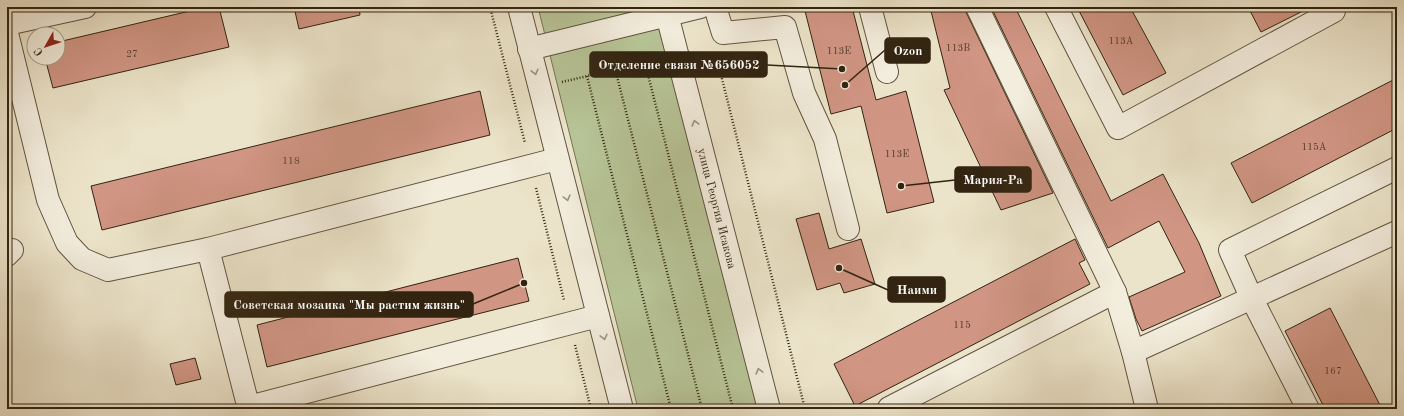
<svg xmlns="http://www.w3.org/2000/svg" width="1404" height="416" viewBox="0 0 1404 416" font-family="'Old Standard TT',serif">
  <rect width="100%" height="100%" fill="#ece4ca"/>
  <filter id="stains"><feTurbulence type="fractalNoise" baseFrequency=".005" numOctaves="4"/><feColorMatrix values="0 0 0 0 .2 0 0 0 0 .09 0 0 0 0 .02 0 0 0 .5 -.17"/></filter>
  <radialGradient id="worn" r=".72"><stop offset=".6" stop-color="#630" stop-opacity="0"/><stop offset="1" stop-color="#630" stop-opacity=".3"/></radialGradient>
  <path fill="#b7c497" stroke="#747454" d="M 538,7 L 658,7 L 759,409 L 638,409 Z"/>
  <g fill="#d09583" stroke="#322411">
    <path d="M 207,7 L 219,7 L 229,47 L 53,88 L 45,58 L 58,58 L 58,42 Z"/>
    <path d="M 294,7 L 359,7 L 360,15 L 299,29 Z"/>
    <path d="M 804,7 L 852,7 L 876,100 L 906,91 L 934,202 L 887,213 L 861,106 L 831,114 Z"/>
    <path d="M 930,7 L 965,7 L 966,12 L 1053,193 L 1001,210 L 944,90 L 950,88 Z"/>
    <path d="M 991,7 L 1015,7 L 1111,201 L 1163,174 L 1199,243 L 1221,296 L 1142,331 L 1136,319 L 1129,297 L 1185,272 L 1159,221 L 1108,248 Z"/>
    <path d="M 1077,7 L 1130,7 L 1166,73 L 1123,95 Z"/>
    <path d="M 1248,7 L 1311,7 L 1261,32 Z"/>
    <path d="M 1397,78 L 1397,128 L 1252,203 L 1231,163 Z"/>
    <path d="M 480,91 L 490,135 L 102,230 L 91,186 Z"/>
    <path d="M 819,213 L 829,249 L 861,239 L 875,284 L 844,293 L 840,283 L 817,290 L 796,219 Z"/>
    <path d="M 1075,239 L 1085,260 L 1079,263 L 1090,284 L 855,406 L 834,364 Z"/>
    <path d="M 518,258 L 529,301 L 267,367 L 257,325 Z"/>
    <path d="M 1330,308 L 1382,409 L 1325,409 L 1285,331 Z"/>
    <path d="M 195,358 L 201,379 L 176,385 L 170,364 Z"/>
  </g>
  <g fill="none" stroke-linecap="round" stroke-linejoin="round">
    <defs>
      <g id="minor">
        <path d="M 519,7 L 622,409"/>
        <path id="s1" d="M 665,7 L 769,409"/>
        <path d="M 715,7 L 723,33 L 785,27 L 804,93 L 825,139 L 848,229"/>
        <path d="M 870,7 L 887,72"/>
        <path d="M 977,7 L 1115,292 L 1133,352 L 1147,409"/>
        <path d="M 1056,7 L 1118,128 L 1334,11 L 1333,7"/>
        <path d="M 7,24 L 85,7"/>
        <path d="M 7,33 L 48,200 L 67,243 L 82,259 L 108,270 L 208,249 L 249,409"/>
        <path d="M 529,49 L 700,7"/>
        <path d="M 208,249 L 557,159"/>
        <path d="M 7,255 L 12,250"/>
        <path d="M 1133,352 L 1397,232"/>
        <path d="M 249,407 L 598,316"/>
        <path d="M 889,408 L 1115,292"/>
        <path d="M 1308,409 L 1251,297 L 1230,250 L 1397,168"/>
      </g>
    </defs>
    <use href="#minor" stroke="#60543f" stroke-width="24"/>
    <g stroke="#322411" stroke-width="2.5" stroke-dasharray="1 2" stroke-linecap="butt">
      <path d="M 490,7 L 525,143"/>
      <path d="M 611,53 L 702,409"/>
      <path d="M 716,55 L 805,409"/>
      <path d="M 645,63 L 733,409"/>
      <path d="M 587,76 L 671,409"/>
      <path d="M 562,82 L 655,60"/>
      <path d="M 536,188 L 564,300"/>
      <path d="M 575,345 L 591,409"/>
    </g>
    <use href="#minor" stroke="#f3eddd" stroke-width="22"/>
  </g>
  <defs><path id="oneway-chevron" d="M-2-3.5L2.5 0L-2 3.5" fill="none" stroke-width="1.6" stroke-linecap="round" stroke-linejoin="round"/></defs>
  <g stroke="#9c9381">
    <use href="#oneway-chevron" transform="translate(535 72) rotate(76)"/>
    <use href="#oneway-chevron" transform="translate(695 123) rotate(-105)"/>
    <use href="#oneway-chevron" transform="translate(567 198) rotate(75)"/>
    <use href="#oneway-chevron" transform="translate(604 337) rotate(76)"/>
    <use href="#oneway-chevron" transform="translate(759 371) rotate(-105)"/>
  </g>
  <g text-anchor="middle" stroke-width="3.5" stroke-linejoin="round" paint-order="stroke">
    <g font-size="10" fill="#5a402e">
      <text x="1121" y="44">113А</text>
      <text x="958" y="51">113В</text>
      <text x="839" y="54">113Е</text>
      <text x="132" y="57">27</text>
      <text x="1314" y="150">115А</text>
      <text x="897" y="157">113Е</text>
      <text x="291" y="164">118</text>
      <text x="962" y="328">115</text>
      <text x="1333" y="374">167</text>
    </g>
    <g font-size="12" fill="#322411" stroke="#f3eddd">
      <text dy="4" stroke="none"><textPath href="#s1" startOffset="208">улица Георгия Исакова</textPath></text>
    </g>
  </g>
  <path fill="none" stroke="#322411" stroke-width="1.5" d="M845 85L885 50M842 69L767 65M901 186L955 180M839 268L888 290M524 283L473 304"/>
  <g fill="#322411" stroke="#f3eddd" stroke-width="1.5">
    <circle cx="845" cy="85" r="4"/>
    <circle cx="842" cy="69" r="4"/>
    <circle cx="901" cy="186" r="4"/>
    <circle cx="839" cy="268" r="4"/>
    <circle cx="524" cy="283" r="4"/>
  </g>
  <g fill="#322411" stroke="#322411" stroke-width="1.5">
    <rect x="885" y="38" width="45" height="25" rx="4"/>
    <rect x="590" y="52" width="177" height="25" rx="4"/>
    <rect x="955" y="167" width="76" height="25" rx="4"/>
    <rect x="888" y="277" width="57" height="25" rx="4"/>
    <rect x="225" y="292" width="248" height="25" rx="4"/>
  </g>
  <g font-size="13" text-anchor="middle" font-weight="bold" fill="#fff">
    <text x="908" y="55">Ozon</text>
    <text x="679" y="69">Отделение связи №656052</text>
    <text x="993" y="184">Мария-Ра</text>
    <text x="917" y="294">Наими</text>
    <text x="349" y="309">Советская мозаика "Мы растим жизнь"</text>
  </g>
  <rect width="1404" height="416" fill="none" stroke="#ece4ca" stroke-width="24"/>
  <rect x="8" y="8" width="1388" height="400" fill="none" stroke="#322411" stroke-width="2"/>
  <rect x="12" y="12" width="1380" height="392" fill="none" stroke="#322411"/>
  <g transform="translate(46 46) rotate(231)"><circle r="19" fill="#f3eddd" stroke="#a69d8b"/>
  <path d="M0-3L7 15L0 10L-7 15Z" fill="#8f2418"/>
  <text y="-6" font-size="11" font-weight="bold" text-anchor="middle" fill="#322411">С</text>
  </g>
  <rect width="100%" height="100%" filter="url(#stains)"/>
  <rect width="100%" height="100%" fill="url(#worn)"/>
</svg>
